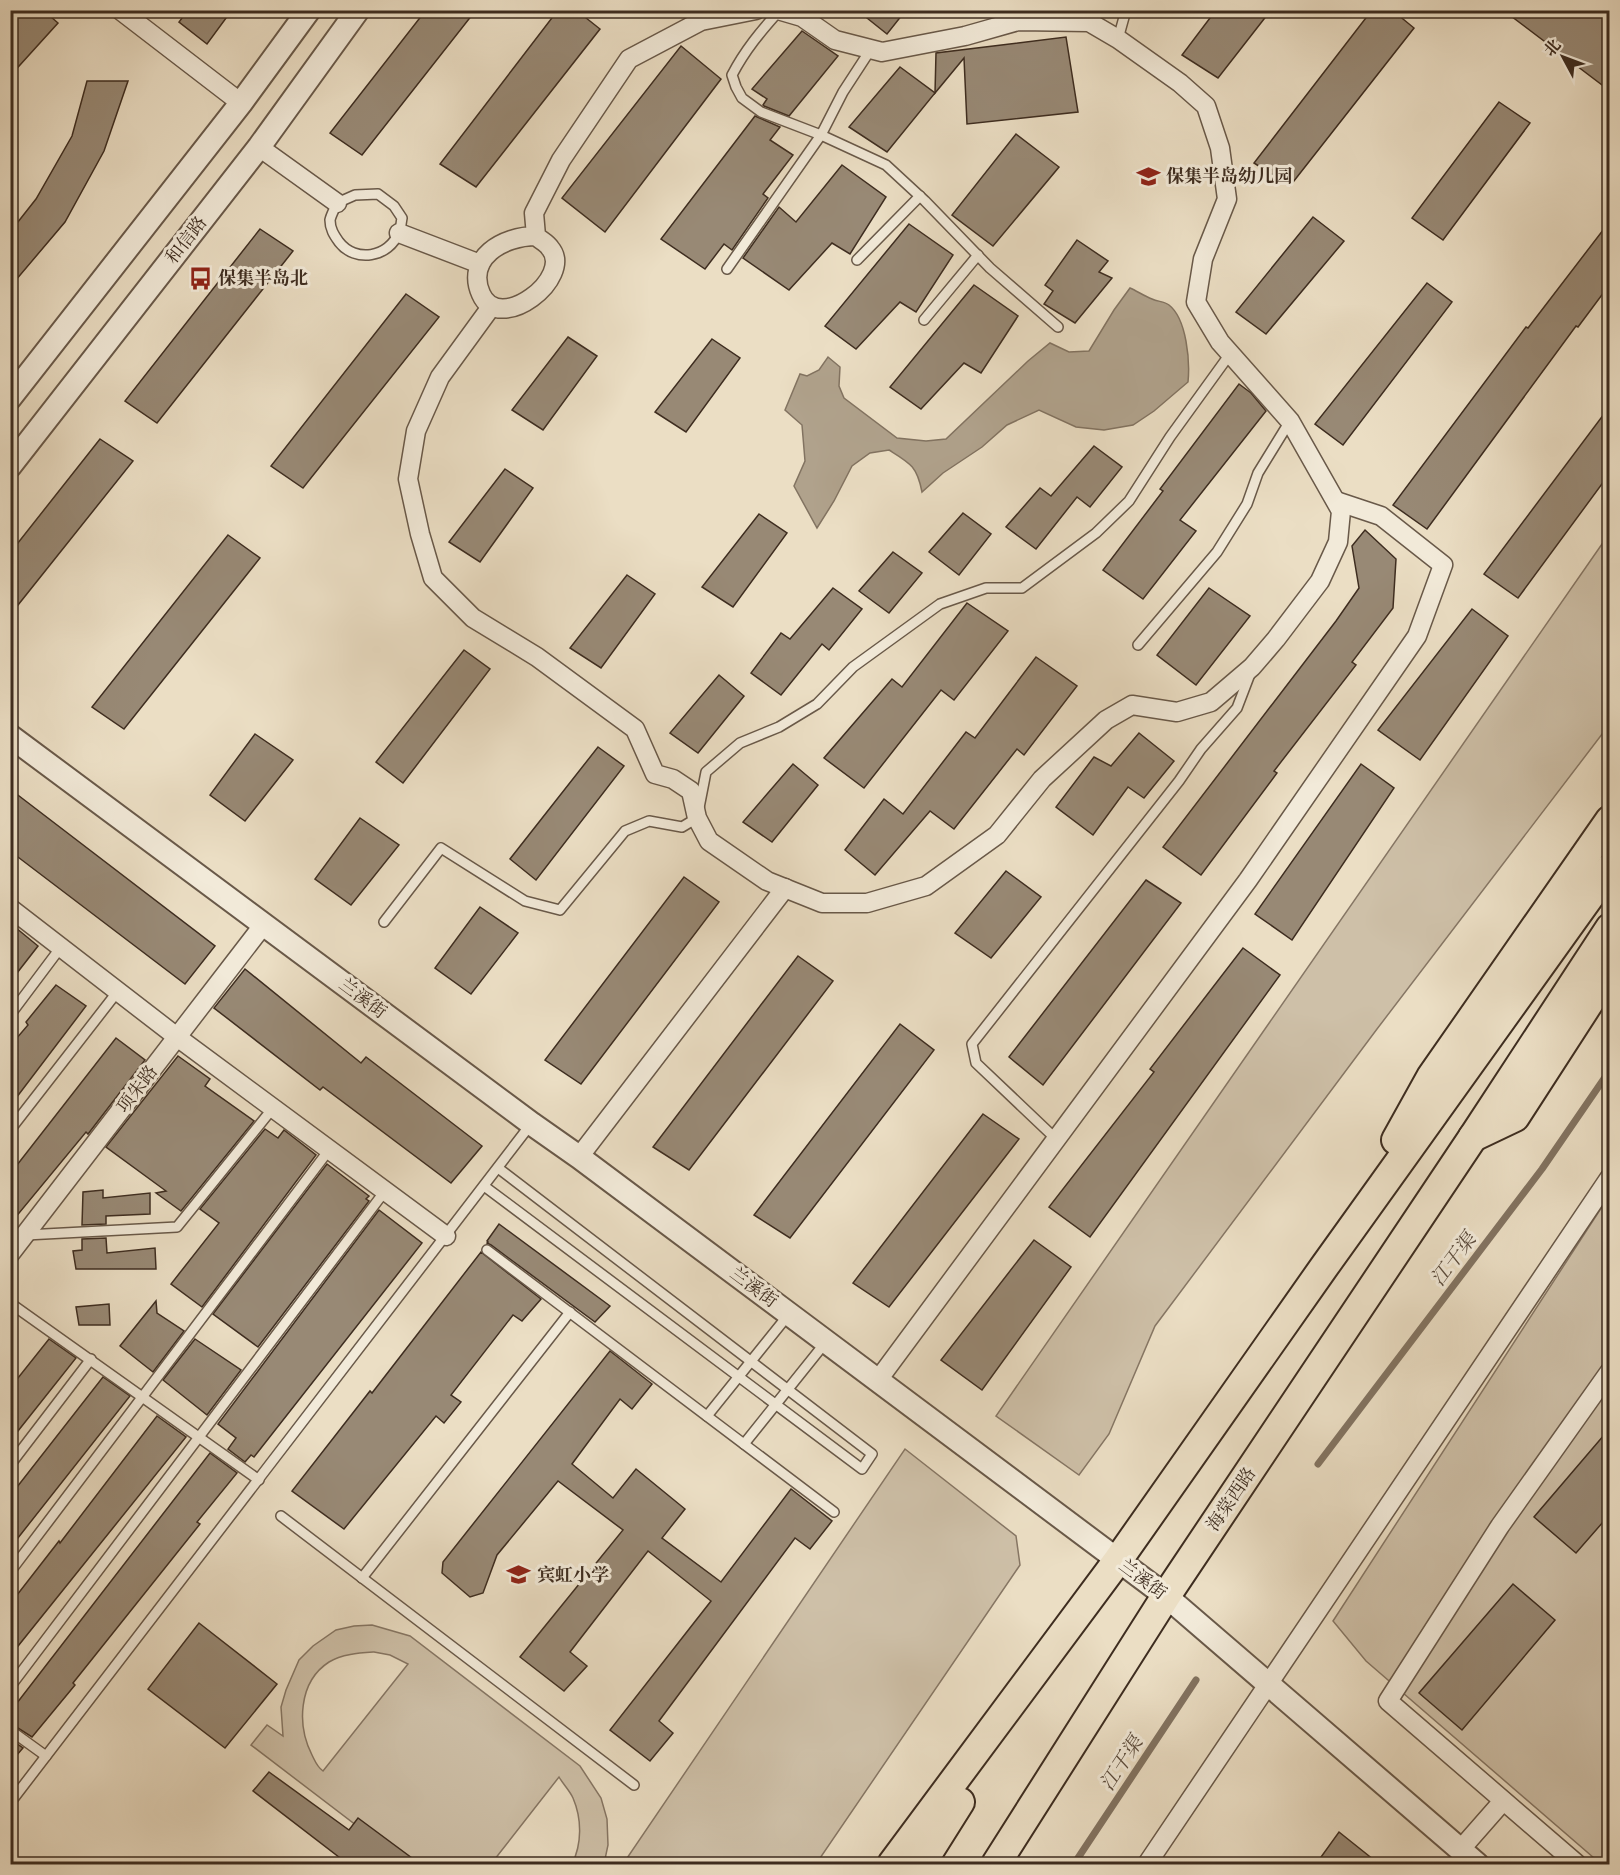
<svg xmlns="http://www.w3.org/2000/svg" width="1620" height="1875" viewBox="0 0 1620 1875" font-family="'Libre Bodoni','Noto Serif SC',serif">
  <rect width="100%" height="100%" fill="#ebdec4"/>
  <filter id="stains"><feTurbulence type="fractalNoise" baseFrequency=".00333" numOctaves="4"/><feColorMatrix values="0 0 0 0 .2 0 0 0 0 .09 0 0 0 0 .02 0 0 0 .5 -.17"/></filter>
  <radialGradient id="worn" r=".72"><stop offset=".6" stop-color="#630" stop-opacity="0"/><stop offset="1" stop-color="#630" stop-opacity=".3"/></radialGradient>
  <g fill="#cec0a8" stroke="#867664" stroke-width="1.5" fill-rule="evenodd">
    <path d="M 1609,534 L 1609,725 L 1377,1029 L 1155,1326 L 1109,1434 L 1079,1475 L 996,1416 Z"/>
    <path d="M 1609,1196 L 1609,1864 L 1601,1864 L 1366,1661 L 1333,1621 Z"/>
    <path d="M 905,1449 L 1016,1536 L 1020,1565 L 816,1864 L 623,1864 Z"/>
    <path d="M 372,1625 L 410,1636 L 580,1766 L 601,1798 L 607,1819 L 608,1845 L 604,1864 L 572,1864 C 582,1844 582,1819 573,1798 C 570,1791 563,1784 559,1777 L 491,1864 L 407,1864 L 251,1745 L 267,1725 L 283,1736 L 281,1707 L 286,1690 L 299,1660 L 313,1646 L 336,1630 L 354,1626 ZM 374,1652 L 390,1655 L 408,1664 L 323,1771 C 317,1767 315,1761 312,1755 C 297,1726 298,1682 329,1662 C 342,1654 359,1653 374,1652 Z"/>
  </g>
  <path fill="#b0a28c" stroke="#827361" stroke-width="1.5" d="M 1130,288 C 1137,291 1144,296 1152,299 C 1158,302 1164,301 1169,305 C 1187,319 1190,362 1188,382 L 1154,411 L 1133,425 L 1104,430 L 1076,427 L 1039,410 L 1007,425 L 982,447 L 943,473 L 922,492 C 917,466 910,463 889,450 L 870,453 L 852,466 L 834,501 L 817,528 L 794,486 L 805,461 L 802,425 L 785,410 L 800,374 L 807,376 L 819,370 L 828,357 L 840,367 L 839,386 L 844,398 L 897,438 L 926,441 L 946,439 L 1028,361 L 1050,343 L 1069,352 L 1089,351 L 1114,310 Z"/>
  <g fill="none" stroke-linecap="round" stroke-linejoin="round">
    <g stroke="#827361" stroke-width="7">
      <path d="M 1318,1464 L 1542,1169 L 1610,1070"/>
      <path d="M 1074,1864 L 1196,1680"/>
    </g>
  </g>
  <g fill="#988975" stroke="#3e2d20" stroke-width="1.5">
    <path d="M 24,10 L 43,10 L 58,23 L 10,76 L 10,27 Z"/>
    <path d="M 188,10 L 232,10 L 207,44 L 179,22 Z"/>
    <path d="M 426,10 L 476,10 L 362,155 L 330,133 Z"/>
    <path d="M 558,10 L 576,10 L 600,29 L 476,187 L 440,164 Z"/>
    <path d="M 857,10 L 906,10 L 887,34 Z"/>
    <path d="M 1216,10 L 1271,10 L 1218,78 L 1182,55 Z"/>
    <path d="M 1372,10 L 1392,10 L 1414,28 L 1290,186 L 1254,163 Z"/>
    <path d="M 1503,10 L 1610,10 L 1610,91 Z"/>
    <path d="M 802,31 L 838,56 L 789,116 L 764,106 L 763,105 L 767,99 L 752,89 Z"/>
    <path d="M 1066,37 L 1078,112 L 967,124 L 964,58 L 935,93 L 936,53 Z"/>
    <path d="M 681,46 L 721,79 L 605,232 L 562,198 Z"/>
    <path d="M 900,67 L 935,93 L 887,152 L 849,127 Z"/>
    <path d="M 87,81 L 128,81 L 104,151 L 65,222 L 10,287 L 10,232 L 36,199 L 72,136 Z"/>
    <path d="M 1499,102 L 1530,123 L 1443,240 L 1412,218 Z"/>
    <path d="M 755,116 L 780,127 L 770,140 L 793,155 L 763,194 L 768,198 L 732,250 L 724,244 L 705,269 L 661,239 Z"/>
    <path d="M 1016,134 L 1059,167 L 993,246 L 952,215 Z"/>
    <path d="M 842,165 L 886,197 L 850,254 L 832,243 L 789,290 L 743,258 L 779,207 L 796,222 Z"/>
    <path d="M 1313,217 L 1344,241 L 1266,334 L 1236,312 Z"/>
    <path d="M 1610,221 L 1610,284 L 1578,327 L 1576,326 L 1427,529 L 1393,505 L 1526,327 L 1528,328 Z"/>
    <path d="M 909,224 L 953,255 L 916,312 L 900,302 L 856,349 L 825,326 Z"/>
    <path d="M 260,229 L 293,251 L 157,423 L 125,401 Z"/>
    <path d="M 1077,240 L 1108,261 L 1099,272 L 1112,278 L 1075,323 L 1044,304 L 1053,291 L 1045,285 Z"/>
    <path d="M 1427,283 L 1452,302 L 1343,445 L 1315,424 Z"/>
    <path d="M 974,285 L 1018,316 L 981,373 L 964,363 L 921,409 L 890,387 Z"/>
    <path d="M 406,294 L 439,317 L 303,488 L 271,466 Z"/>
    <path d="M 568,337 L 597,356 L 543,430 L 512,410 Z"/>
    <path d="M 712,339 L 740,358 L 686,432 L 655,412 Z"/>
    <path d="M 1239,384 L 1251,393 L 1266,411 L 1180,520 L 1196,531 L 1143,599 L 1103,570 L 1163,491 L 1160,489 Z"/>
    <path d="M 1610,406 L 1610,473 L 1518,598 L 1484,574 Z"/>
    <path d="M 100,439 L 133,461 L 10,615 L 10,553 Z"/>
    <path d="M 1094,446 L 1122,467 L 1090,507 L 1077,497 L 1036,549 L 1006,527 L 1040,488 L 1051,496 Z"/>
    <path d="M 505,469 L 533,488 L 480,562 L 449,542 Z"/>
    <path d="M 963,513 L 991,534 L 959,575 L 929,552 Z"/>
    <path d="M 759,514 L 787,533 L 733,607 L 702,587 Z"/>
    <path d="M 1365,530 L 1396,559 L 1393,608 L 1352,662 L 1356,665 L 1274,771 L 1277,773 L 1201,875 L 1163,847 L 1336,621 L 1359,588 L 1352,546 Z"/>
    <path d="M 228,535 L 260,558 L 124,729 L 92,707 Z"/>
    <path d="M 893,552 L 922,573 L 889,613 L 859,591 Z"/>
    <path d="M 627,575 L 655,594 L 601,668 L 570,648 Z"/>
    <path d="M 833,588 L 862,609 L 829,650 L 822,644 L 781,695 L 751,673 L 781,633 L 790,639 Z"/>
    <path d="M 1209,588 L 1250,616 L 1196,685 L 1157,655 Z"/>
    <path d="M 967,603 L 1008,631 L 954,700 L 941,690 L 864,788 L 824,758 L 892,679 L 902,687 Z"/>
    <path d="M 1472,609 L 1508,636 L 1420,760 L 1378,730 Z"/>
    <path d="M 464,650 L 490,669 L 403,783 L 376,762 Z"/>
    <path d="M 1036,657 L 1077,686 L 1024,755 L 1017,749 L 954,829 L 930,811 L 875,875 L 845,850 L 884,799 L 903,814 L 966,732 L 975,738 Z"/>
    <path d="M 719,675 L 744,696 L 698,753 L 670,733 Z"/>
    <path d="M 1139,733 L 1174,761 L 1144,798 L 1128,787 L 1093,835 L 1056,807 L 1094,757 L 1111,766 Z"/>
    <path d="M 255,734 L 293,760 L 245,821 L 210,795 Z"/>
    <path d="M 598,747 L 624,766 L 536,880 L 510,859 Z"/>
    <path d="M 793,764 L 818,785 L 772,842 L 743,822 Z"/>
    <path d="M 1361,764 L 1394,788 L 1292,940 L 1255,914 Z"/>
    <path d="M 10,789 L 215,946 L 185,984 L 10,851 Z"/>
    <path d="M 360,818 L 399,845 L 351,905 L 315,879 Z"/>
    <path d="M 1006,871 L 1041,897 L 991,958 L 955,933 Z"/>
    <path d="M 684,877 L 719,902 L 581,1084 L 545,1060 Z"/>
    <path d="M 1146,880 L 1181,903 L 1043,1085 L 1009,1057 Z"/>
    <path d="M 480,907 L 518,933 L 471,994 L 435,968 Z"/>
    <path d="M 10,923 L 38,946 L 10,982 Z"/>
    <path d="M 1243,948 L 1280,975 L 1090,1237 L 1049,1207 L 1154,1072 L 1150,1069 Z"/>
    <path d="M 798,956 L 833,981 L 689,1170 L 653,1147 Z"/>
    <path d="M 245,969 L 361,1063 L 366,1057 L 482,1146 L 451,1183 L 323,1087 L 320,1090 L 214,1008 Z"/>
    <path d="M 56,985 L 86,1006 L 10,1106 L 10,1046 L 28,1025 L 26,1022 Z"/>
    <path d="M 900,1024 L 934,1050 L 790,1238 L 754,1215 Z"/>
    <path d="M 116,1038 L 145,1060 L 88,1134 L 86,1132 L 10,1224 L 10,1174 Z"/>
    <path d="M 178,1056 L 210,1079 L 205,1086 L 254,1121 L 181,1211 L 156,1193 L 166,1191 L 106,1147 Z"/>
    <path d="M 983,1114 L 1019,1139 L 889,1307 L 853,1283 Z"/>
    <path d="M 265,1129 L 278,1138 L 284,1130 L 316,1155 L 202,1307 L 171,1284 L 219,1223 L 200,1209 Z"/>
    <path d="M 327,1164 L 369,1196 L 366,1199 L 369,1201 L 258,1347 L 213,1314 Z"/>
    <path d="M 103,1190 L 103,1198 L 150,1193 L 150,1214 L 106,1216 L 106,1224 L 82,1225 L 83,1192 Z"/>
    <path d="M 379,1210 L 422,1243 L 254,1457 L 251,1455 L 245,1462 L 228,1449 L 236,1438 L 218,1424 Z"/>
    <path d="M 499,1224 L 610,1306 L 595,1322 L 491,1245 L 487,1243 L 488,1242 L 487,1241 Z"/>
    <path d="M 106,1238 L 107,1253 L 155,1248 L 156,1269 L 76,1269 L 73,1251 L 82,1250 L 82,1239 Z"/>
    <path d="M 1034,1240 L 1071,1267 L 982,1390 L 941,1360 Z"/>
    <path d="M 481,1252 L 541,1299 L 522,1321 L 513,1315 L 451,1395 L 461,1402 L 444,1423 L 436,1416 L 344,1529 L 292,1491 L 370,1391 L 372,1393 Z"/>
    <path d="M 156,1301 L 157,1313 L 184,1331 L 153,1372 L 120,1346 Z"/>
    <path d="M 109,1304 L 110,1325 L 79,1325 L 76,1307 Z"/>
    <path d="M 49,1339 L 76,1358 L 10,1441 L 10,1388 Z"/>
    <path d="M 195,1339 L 241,1370 L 207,1415 L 163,1380 Z"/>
    <path d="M 610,1351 L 652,1384 L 632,1409 L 620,1399 L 572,1464 L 613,1498 L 636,1469 L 685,1509 L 662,1538 L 721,1582 L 791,1489 L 832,1521 L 810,1549 L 795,1538 L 659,1721 L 673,1733 L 650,1761 L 610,1730 L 711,1601 L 648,1551 L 570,1652 L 587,1666 L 564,1691 L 520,1657 L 623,1530 L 558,1481 L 497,1555 L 483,1593 L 470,1597 L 442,1573 L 443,1562 Z"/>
    <path d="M 103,1377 L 130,1396 L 10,1548 L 10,1496 Z"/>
    <path d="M 157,1416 L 186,1437 L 10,1656 L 10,1604 L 59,1541 L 60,1543 Z"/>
    <path d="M 1610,1428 L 1610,1514 L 1576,1553 L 1534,1517 Z"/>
    <path d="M 210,1453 L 237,1473 L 197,1522 L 200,1524 L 73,1683 L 75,1685 L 32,1737 L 10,1723 L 10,1712 Z"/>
    <path d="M 1513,1584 L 1555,1620 L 1462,1730 L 1419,1693 Z"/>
    <path d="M 199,1623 L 277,1684 L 225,1748 L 148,1689 Z"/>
    <path d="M 10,1739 L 23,1748 L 10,1763 Z"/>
    <path d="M 269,1772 L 349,1830 L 358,1818 L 420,1864 L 348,1864 L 253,1791 Z"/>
    <path d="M 1339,1832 L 1379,1864 L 1316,1864 Z"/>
  </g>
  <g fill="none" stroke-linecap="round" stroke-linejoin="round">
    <defs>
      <g id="service">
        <path d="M 779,11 C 761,31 745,50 732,75 L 736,87 L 742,98 L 761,112 L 821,135 L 886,165 L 925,201 L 990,268 L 1058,327"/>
        <path d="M 1118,39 L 1126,10"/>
        <path d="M 378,194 L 394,206 L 402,218 C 401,223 401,228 399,232 C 389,258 355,263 339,242 C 334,235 330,229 330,220 C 331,215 335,208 337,203 L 355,195 Z"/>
        <path d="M 857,260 L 920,196"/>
        <path d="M 727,269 L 821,135 L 843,92 L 871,49"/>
        <path d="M 924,320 L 978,255"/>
        <path d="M 1138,645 L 1217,552 L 1247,504 L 1258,473 L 1290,421"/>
        <path d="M 384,922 L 441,848 L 525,901 L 560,910 L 625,831 L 649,821 L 682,827 L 697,818 L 706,772 L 740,743 L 779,727 L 817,704 L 853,667 L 940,604 L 986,588 L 1022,588 L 1096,533 L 1129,501 L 1170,437 L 1230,354"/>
        <path d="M 10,1015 L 61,947"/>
        <path d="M 10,1130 L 118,991"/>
        <path d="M 1056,1139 L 976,1063 L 972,1044 L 1179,781 L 1201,749 L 1237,708 L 1250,674"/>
        <path d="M 484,1186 L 862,1469 L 872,1454 L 498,1168"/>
        <path d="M 26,1235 L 177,1227 L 273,1108"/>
        <path d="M 487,1250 L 834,1512"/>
        <path d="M 10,1303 L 259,1480"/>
        <path d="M 707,1416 L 789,1314"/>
        <path d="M 744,1444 L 825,1343"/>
        <path d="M 10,1465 L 91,1359"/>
        <path d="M 281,1516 L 634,1785"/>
        <path d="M 10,1572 L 329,1150"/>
        <path d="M 362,1578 L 570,1312"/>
        <path d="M 10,1687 L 385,1191"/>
        <path d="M 10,1730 L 46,1756"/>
        <path d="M 10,1803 L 531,1124"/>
      </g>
      <g id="minor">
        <path d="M 120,10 L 241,103"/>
        <path d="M 259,147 L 337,203"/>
        <path d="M 399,233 L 480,264"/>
        <path d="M 536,236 C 503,236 465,258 481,294 C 499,336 575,277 550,248 C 547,243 540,240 536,236 L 534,213 L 561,160 L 629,59 L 701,21 L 756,10"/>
        <path d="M 491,307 L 440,377 L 416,431 L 408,479 L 420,534 L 433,578 L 473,618 L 537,657 L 635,729 L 655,774 L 673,779 L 691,791 L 697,818 L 709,841 L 767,881 L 822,903 L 867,903 L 926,886 L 997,835 L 1042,779 L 1106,720 L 1132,705 L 1177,712 L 1211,702 L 1252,667 L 1276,639 L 1320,581 L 1338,542 L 1341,511 L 1290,421 L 1220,342 L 1196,302 L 1203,259 L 1227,199 L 1220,148 L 1206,106 L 1180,83 L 1118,39 L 1089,22 L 1018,21 L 965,36 L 882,52 L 835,40 L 802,17 L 778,10"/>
        <path d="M 10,908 L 177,1037 L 446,1236"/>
        <path d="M 579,1157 L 785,888"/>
        <path d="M 10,1254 L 264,924"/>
        <path d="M 878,1380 L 1248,880 L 1417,636 L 1443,565 L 1381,516 L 1336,501"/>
        <path d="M 1460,1850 L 1503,1801"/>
        <path d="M 1147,1864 L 1610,1177"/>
        <path d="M 1577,1864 L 1388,1701 L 1500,1526 L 1610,1371"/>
      </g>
      <g id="tertiary">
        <path d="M 10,398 L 241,103 L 309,10"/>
        <path d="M 10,466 L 259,147 L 358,10"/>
        <path d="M 10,736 L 532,1124 L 579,1157 L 1166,1596 L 1477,1864"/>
      </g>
      <g id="primary">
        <path d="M 1473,1137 L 1515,1117 L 1610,970"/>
        <path d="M 1396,1140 L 1431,1077 L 1610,820"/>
        <path d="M 892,1864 L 1118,1560 L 1324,1267 L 1610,868"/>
        <path d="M 921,1864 L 960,1802"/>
        <path d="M 996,1864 L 1166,1596 L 1473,1137 L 1610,928"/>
      </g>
    </defs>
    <use href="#service" stroke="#695949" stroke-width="12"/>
    <use href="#minor" stroke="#695949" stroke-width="21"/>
    <use href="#tertiary" stroke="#695949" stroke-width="26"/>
    <use href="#primary" stroke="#3e2d20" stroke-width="32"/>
    <use href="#service" stroke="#f2ead9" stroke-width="9"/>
    <use href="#minor" stroke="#f2ead9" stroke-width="18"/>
    <use href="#tertiary" stroke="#f2ead9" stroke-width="22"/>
    <use href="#primary" stroke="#ebdec4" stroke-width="28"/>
  </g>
  <defs>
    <symbol id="school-bare" viewBox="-9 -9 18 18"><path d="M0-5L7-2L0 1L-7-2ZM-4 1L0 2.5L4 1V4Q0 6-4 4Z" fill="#8f2418" stroke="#f2ead9" stroke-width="2.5" paint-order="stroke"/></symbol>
    <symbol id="bus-bare" viewBox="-9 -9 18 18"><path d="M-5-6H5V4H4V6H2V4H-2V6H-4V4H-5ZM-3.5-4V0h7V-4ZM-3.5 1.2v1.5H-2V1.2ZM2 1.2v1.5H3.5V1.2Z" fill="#8f2418" stroke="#f2ead9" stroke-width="2.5" paint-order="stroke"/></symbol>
  </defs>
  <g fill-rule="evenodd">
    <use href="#school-bare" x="1132" y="160" width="33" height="33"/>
    <use href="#bus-bare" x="184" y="262" width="33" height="33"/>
    <use href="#school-bare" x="502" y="1558" width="33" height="33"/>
  </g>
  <g text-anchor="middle" stroke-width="6" stroke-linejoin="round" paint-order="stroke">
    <g font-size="18" font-weight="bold" fill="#3e2d20" stroke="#f2ead9" text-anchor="start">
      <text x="1166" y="182">保集半岛幼儿园</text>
      <text x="218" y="284">保集半岛北</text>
      <text x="537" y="1581">宾虹小学</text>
    </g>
    <g font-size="18" fill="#3e2d20" stroke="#f2ead9">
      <text transform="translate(186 240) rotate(-52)" y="6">和信路</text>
      <text transform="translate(363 998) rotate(37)" y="6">兰溪街</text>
      <text transform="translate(137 1089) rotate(-53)" y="6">项朱路</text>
      <text transform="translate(754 1287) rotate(37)" y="6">兰溪街</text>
      <text transform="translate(1231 1499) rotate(-56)" y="6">海棠西路</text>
      <text transform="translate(1143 1579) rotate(37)" y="6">兰溪街</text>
    </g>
    <g font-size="20" font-style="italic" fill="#5a4a3b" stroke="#f2ead9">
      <text transform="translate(1453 1259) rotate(-53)" y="7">江干渠</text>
      <text transform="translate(1121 1763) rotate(-57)" y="7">江干渠</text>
    </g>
  </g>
  <rect width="1620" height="1875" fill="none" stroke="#ebdec4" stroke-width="36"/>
  <rect x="12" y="12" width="1596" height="1851" fill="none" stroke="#3e2d20" stroke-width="3"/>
  <rect x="18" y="18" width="1584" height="1839" fill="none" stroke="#3e2d20" stroke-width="1.5"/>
  <g transform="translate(1563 57) rotate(311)" stroke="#f2ead9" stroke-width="4.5" paint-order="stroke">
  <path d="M0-4.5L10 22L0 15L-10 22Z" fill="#3e2d20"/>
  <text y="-9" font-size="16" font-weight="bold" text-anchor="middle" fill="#3e2d20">北</text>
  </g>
  <rect width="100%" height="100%" filter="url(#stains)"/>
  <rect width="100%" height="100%" fill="url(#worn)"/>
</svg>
